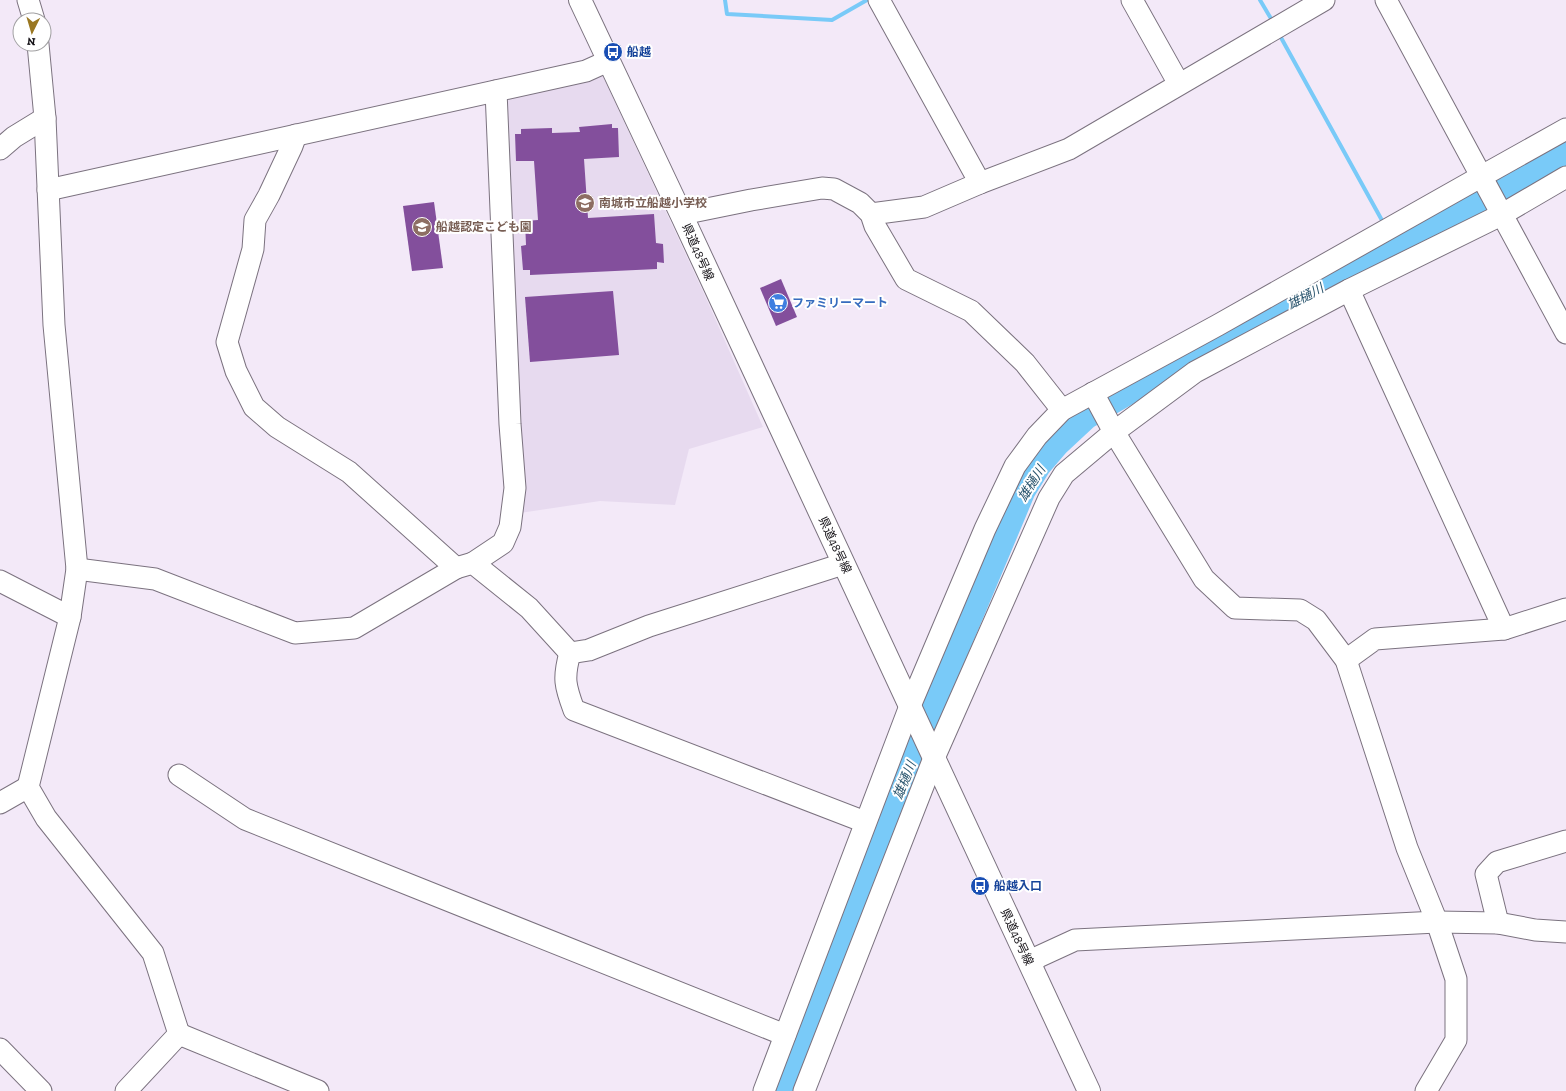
<svg xmlns="http://www.w3.org/2000/svg" width="1566" height="1091" viewBox="0 0 1566 1091" font-family="'Zilla Slab','Noto Sans JP',serif">
  <rect width="100%" height="100%" fill="#f3e9f8"/>
  <path fill="#e7daef" d="M 602,74 L 706,298 L 763,427 L 689,449 L 675,505 L 600,501 L 520,513 L 504,107 L 512,95 Z"/>
  <g fill="none" stroke-linecap="round" stroke-linejoin="round">
    <g stroke="#79caf8" stroke-width="4">
      <path d="M 725,0 L 727,14 L 832,20 L 867,0"/>
      <path d="M 1260,0 L 1273,22"/>
      <path d="M 1279,34 L 1384,224"/>
      <path d="M 1390,235 L 1396,247"/>
    </g>
    <path stroke="#79caf8" stroke-width="25" d="M 781,1091 L 936,698 L 1023,491 L 1039,465 L 1057,444 L 1086,417 L 1178,363 L 1324,284 L 1462,214 L 1566,153"/>
  </g>
  <g fill="#834f9c">
    <path d="M 612,124 L 612,128 L 618,128 L 619,157 L 584,159 L 588,218 L 654,214 L 656,243 L 663,244 L 664,263 L 657,262 L 657,269 L 530,275 L 530,270 L 523,270 L 521,246 L 526,245 L 525,221 L 538,220 L 534,161 L 516,161 L 515,134 L 521,134 L 521,129 L 552,128 L 552,133 L 580,132 L 579,127 Z"/>
    <path d="M 434,202 L 443,268 L 412,271 L 403,206 Z"/>
    <path d="M 781,279 L 797,317 L 776,326 L 760,288 Z"/>
    <path d="M 613,291 L 619,355 L 530,362 L 525,297 Z"/>
  </g>
  <g fill="none" stroke-linecap="round" stroke-linejoin="round">
    <defs>
      <g id="minor">
        <path d="M 28,0 L 34,20"/>
        <path d="M 879,0 L 980,183"/>
        <path d="M 1132,0 L 1179,84"/>
        <path d="M 1386,0 L 1566,333"/>
        <path d="M 38,44 L 45,118 L 54,325 L 77,569 L 70,617 L 28,787 L 46,818 L 153,953 L 179,1034"/>
        <path d="M 296,135 L 292,146 L 269,195 L 255,220 L 253,249 L 227,342 L 236,371 L 254,407 L 277,427 L 349,472 L 456,568 L 473,563 L 529,608 L 570,653"/>
        <path d="M 0,149 L 14,137 L 45,118"/>
        <path d="M 48,190 L 586,71 L 608,61"/>
        <path d="M 871,214 L 924,207 L 980,183 L 1069,149 L 1324,0"/>
        <path d="M 682,216 L 692,212 L 751,200 L 822,188 L 834,189 L 860,203 L 871,214 L 875,226 L 906,279 L 971,311 L 1025,363 L 1062,410"/>
        <path d="M 1349,290 L 1504,629"/>
        <path d="M 1093,393 L 1114,432 L 1204,579 L 1235,608 L 1300,610 L 1316,620 L 1346,660 L 1407,848 L 1437,922 L 1456,979 L 1456,1040 L 1426,1091"/>
        <path d="M 473,563 L 503,543 L 510,527 L 515,488 L 510,424 L 496,91"/>
        <path d="M 77,569 L 155,579 L 295,633 L 354,628 L 456,568"/>
        <path d="M 0,581 L 70,617"/>
        <path d="M 570,653 C 563,678 565,686 574,710 L 865,822"/>
        <path d="M 570,653 L 589,650 L 649,626 L 843,564"/>
        <path d="M 1346,660 L 1375,639 L 1504,629 L 1566,609"/>
        <path d="M 179,775 L 245,819 L 785,1035"/>
        <path d="M 0,803 L 28,787"/>
        <path d="M 1498,923 L 1486,874 L 1497,862 L 1566,841"/>
        <path d="M 1030,964 L 1038,957 L 1075,940 L 1437,922 L 1498,923 L 1535,930 L 1566,932"/>
        <path d="M 179,1034 L 318,1091"/>
        <path d="M 0,1049 L 41,1091"/>
        <path d="M 126,1091 L 179,1034"/>
        <path d="M 764,1091 L 910,706 L 985,529 L 1015,466 L 1037,436 L 1062,410 L 1218,325 L 1482,176 L 1566,129"/>
        <path d="M 804,1091 L 934,758 L 1049,498 L 1064,474 L 1114,432 L 1195,372 L 1349,290 L 1501,215 L 1566,177"/>
      </g>
      <path id="major" d="M 580,0 L 682,216 L 1089,1091"/>
    </defs>
    <use href="#minor" stroke="#7b727f" stroke-width="23"/>
    <use href="#major" stroke="#7b727f" stroke-width="24"/>
    <use href="#minor" stroke="#fff" stroke-width="21"/>
    <use href="#major" stroke="#fff" stroke-width="22"/>
  </g>
  <defs>
    <symbol id="bus-disc" viewBox="-11 -11 22 22"><circle r="9.5" fill="#1a4fb4" stroke="#fff"/><path d="M-5-6H5V4H4V6H2V4H-2V6H-4V4H-5ZM-3.5-4V0h7V-4ZM-3.5 1.2v1.5H-2V1.2ZM2 1.2v1.5H3.5V1.2Z" fill="#fff"/></symbol>
    <symbol id="school-disc" viewBox="-11 -11 22 22"><circle r="9.5" fill="#8d6e63" stroke="#fff"/><path d="M0-5L7-2L0 1L-7-2ZM-4 1L0 2.5L4 1V4Q0 6-4 4Z" fill="#fff"/></symbol>
    <symbol id="supermarket-disc" viewBox="-11 -11 22 22"><circle r="9.5" fill="#3f7fe0" stroke="#fff"/><path d="M-6-5.5h2.5l.6 2H6L4.5 2H-2.5L-4.4-4H-6ZM-1.5 3.2a1.3 1.3 0 1 0 .1 0ZM3 3.2a1.3 1.3 0 1 0 .1 0Z" fill="#fff"/></symbol>
  </defs>
  <g fill-rule="evenodd">
    <use href="#bus-disc" x="602" y="41" width="22" height="22"/>
    <use href="#school-disc" x="574" y="192" width="22" height="22"/>
    <use href="#school-disc" x="411" y="216" width="22" height="22"/>
    <use href="#supermarket-disc" x="767" y="292" width="22" height="22"/>
    <use href="#bus-disc" x="969" y="875" width="22" height="22"/>
  </g>
  <g text-anchor="middle" stroke-width="4" stroke-linejoin="round" paint-order="stroke">
    <g font-size="12" font-weight="bold" fill="#164399" stroke="#fff" text-anchor="start">
      <text x="627" y="56">船越</text>
      <text x="994" y="890">船越入口</text>
    </g>
    <g font-size="12" font-weight="bold" fill="#785e54" stroke="#fff" text-anchor="start">
      <text x="599" y="207">南城市立船越小学校</text>
      <text x="436" y="231">船越認定こども園</text>
    </g>
    <g font-size="12" fill="#141116" stroke="#fff">
      <text transform="translate(698 252) rotate(66)" y="4">県道48号線</text>
      <text transform="translate(835 545) rotate(65)" y="4">県道48号線</text>
      <text transform="translate(1017 937) rotate(65)" y="4">県道48号線</text>
    </g>
    <g font-size="12" font-weight="bold" fill="#366cbe" stroke="#fff" text-anchor="start">
      <text x="792" y="307">ファミリーマート</text>
    </g>
    <g font-size="13" font-style="italic" fill="#29546d" stroke="#fff">
      <text transform="translate(1305 296) rotate(-28)" y="5">雄樋川</text>
      <text transform="translate(1031 483) rotate(-58)" y="5">雄樋川</text>
      <text transform="translate(904 780) rotate(-68)" y="5">雄樋川</text>
    </g>
  </g>
  <g transform="translate(32 32) rotate(185)"><circle r="19" fill="#ffffff" stroke="#a1a0a2"/>
  <path d="M0-3L7 15L0 10L-7 15Z" fill="#9a7721"/>
  <text y="-6" font-size="11" font-weight="bold" text-anchor="middle" fill="#141116">N</text>
  </g>
</svg>
